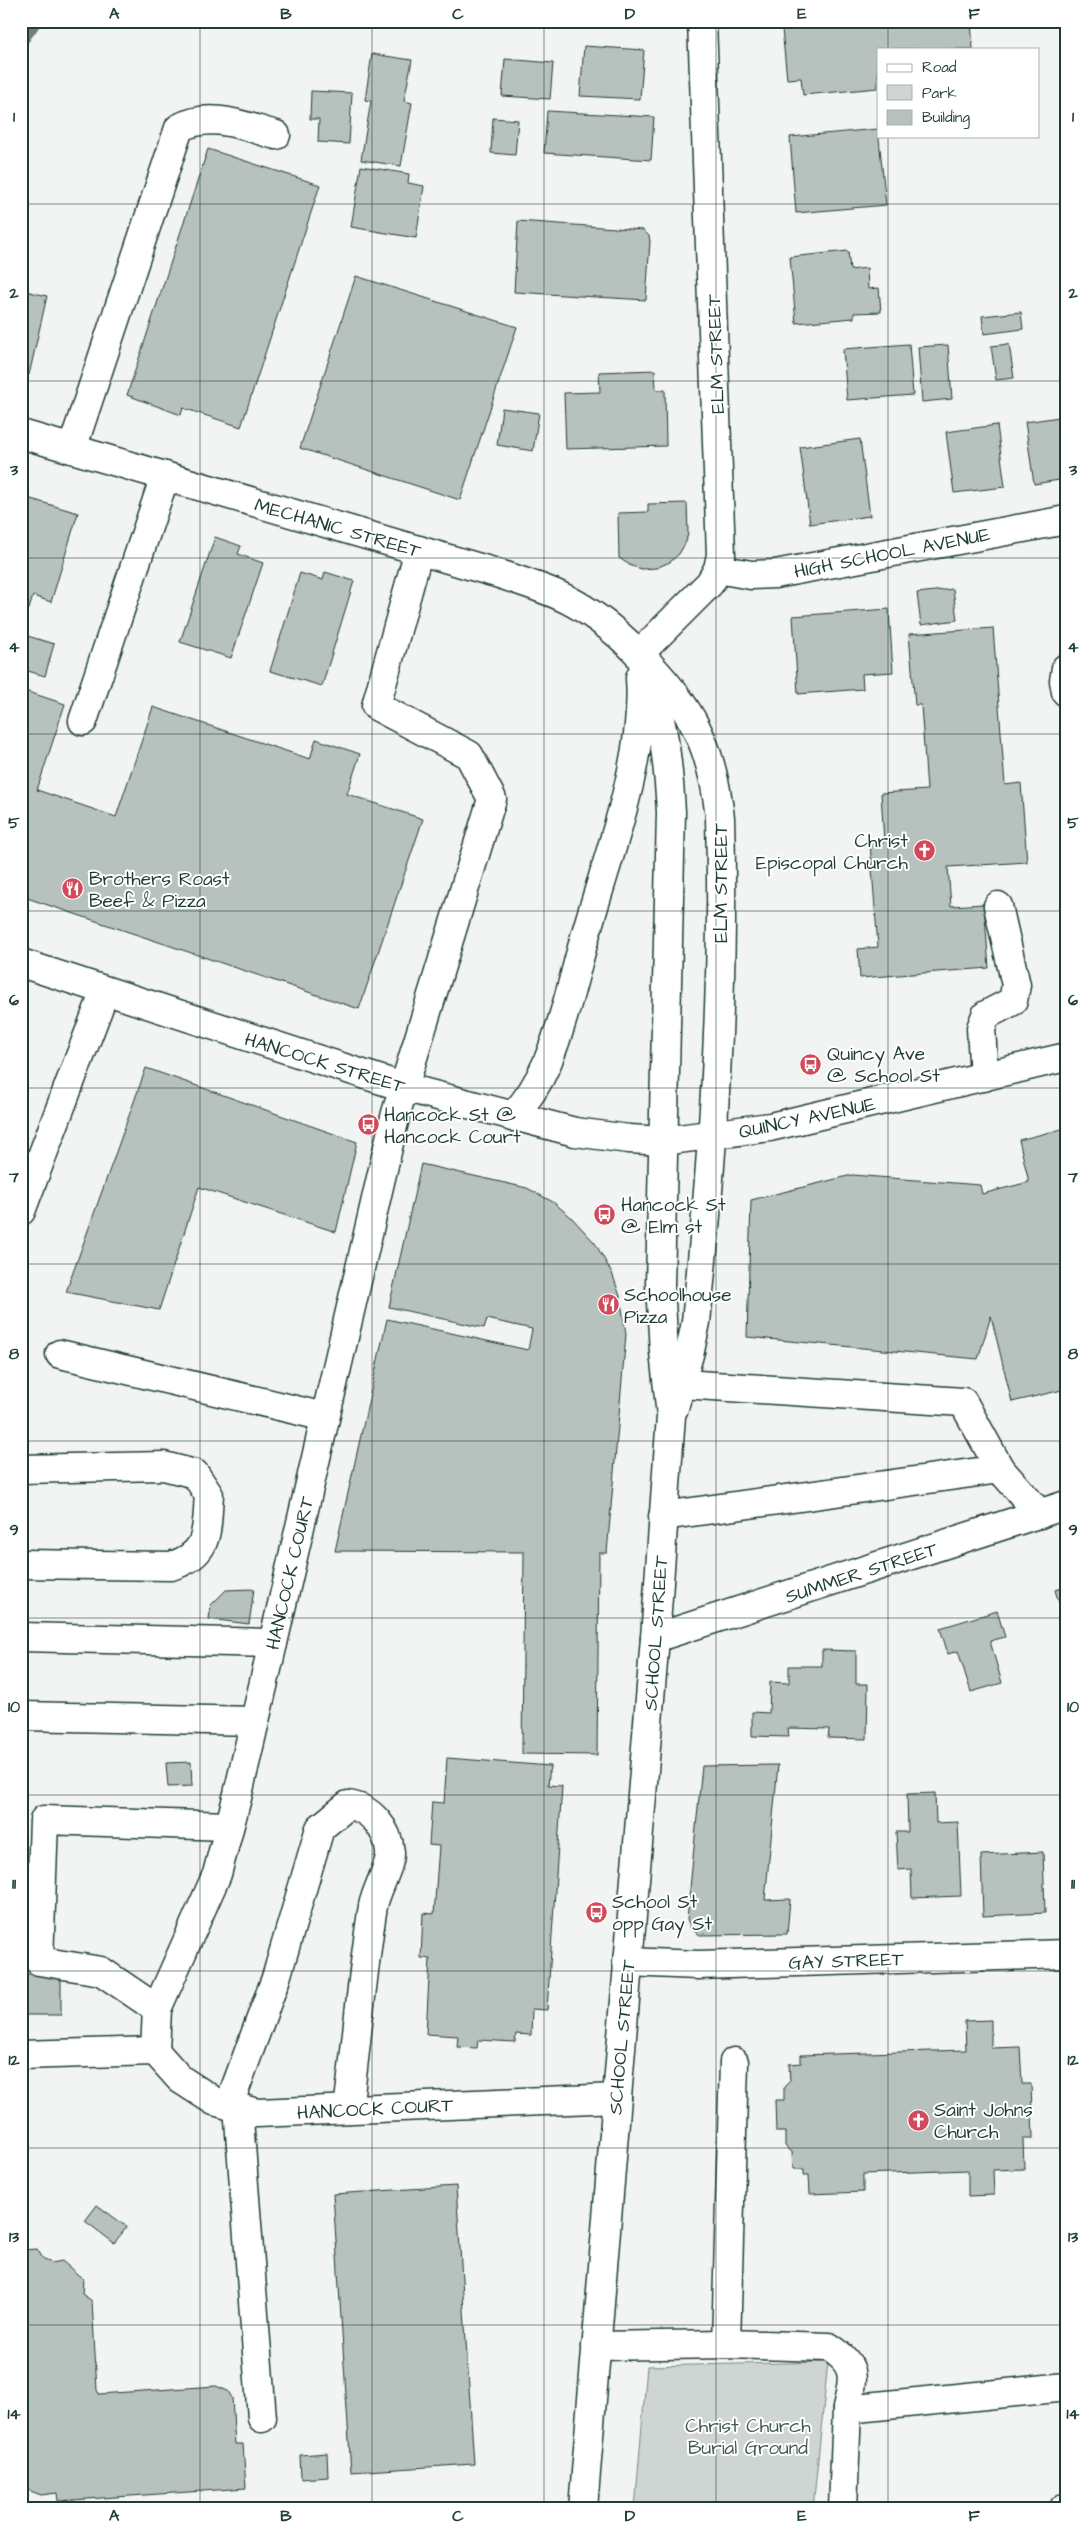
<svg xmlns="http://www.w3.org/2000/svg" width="1087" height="2529" viewBox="0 0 1087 2529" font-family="'Architects Daughter',sans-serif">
  <rect width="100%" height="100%" fill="#f2f3f3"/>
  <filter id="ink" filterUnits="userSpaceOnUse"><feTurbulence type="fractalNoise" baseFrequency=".02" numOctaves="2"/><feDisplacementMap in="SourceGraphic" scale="10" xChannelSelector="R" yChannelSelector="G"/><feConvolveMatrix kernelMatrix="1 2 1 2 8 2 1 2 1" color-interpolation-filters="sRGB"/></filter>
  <g filter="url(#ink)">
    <path fill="#ced5d3" stroke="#768984" d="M 828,2362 L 813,2508 L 635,2508 L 647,2366 Z"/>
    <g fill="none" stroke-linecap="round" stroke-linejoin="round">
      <path stroke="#6d807b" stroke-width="12" d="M 21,42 L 36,21"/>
    </g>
    <g fill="#b7c1bd" stroke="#1f3d34">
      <path d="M 797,21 L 971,21 L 973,49 L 878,49 L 878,88 L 803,95 L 801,78 L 787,79 L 782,29 L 797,28 Z"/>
      <path d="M 584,46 L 644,50 L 640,99 L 580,96 Z"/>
      <path d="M 372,54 L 412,60 L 404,101 L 412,103 L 401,166 L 361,160 L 371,101 L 365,100 Z"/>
      <path d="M 505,59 L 553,63 L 550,99 L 502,96 Z"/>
      <path d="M 311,91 L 352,93 L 349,144 L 318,142 L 319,119 L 310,119 Z"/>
      <path d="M 547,111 L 654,117 L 651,160 L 544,153 Z"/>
      <path d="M 493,118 L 518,120 L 515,155 L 491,153 Z"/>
      <path d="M 878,129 L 886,205 L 796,213 L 790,137 Z"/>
      <path d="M 208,149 L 320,185 L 241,427 L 183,408 L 181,415 L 127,395 Z"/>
      <path d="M 361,166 L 409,174 L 408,183 L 424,186 L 416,238 L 351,227 Z"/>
      <path d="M 518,221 L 643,230 L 649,236 L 650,241 L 646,300 L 514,292 Z"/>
      <path d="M 848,251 L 850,270 L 867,268 L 868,289 L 879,288 L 881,312 L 854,313 L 854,318 L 796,323 L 790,257 Z"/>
      <path d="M 356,276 L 517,327 L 460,500 L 300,448 Z"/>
      <path d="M 21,290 L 47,296 L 29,375 L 21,373 Z"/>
      <path d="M 1021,312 L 1023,329 L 984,334 L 982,316 Z"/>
      <path d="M 909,344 L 913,395 L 847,400 L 843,349 Z"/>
      <path d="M 1009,344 L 1014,378 L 996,380 L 991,346 Z"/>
      <path d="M 948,345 L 952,399 L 922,402 L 918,347 Z"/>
      <path d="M 655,370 L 656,390 L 665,390 L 666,446 L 566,449 L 564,393 L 600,392 L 599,372 Z"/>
      <path d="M 502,408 L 539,413 L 533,451 L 497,445 Z"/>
      <path d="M 1066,416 L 1066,479 L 1034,484 L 1025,422 Z"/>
      <path d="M 997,425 L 1005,487 L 954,493 L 946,432 Z"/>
      <path d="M 860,439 L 870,516 L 810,524 L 800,447 Z"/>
      <path d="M 21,496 L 78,513 L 51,602 L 33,596 L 29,609 L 21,607 Z"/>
      <path d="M 687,503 L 688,533 L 686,542 L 679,554 L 670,562 L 656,568 L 642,569 L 631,566 L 619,558 L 618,513 L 648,512 L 648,504 Z"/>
      <path d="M 215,537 L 241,546 L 238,554 L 263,563 L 231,658 L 180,642 Z"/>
      <path d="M 325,572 L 354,581 L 322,686 L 270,671 L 300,573 L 323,580 Z"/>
      <path d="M 953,589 L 957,620 L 921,625 L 917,593 Z"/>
      <path d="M 889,609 L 893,672 L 862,674 L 863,689 L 798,694 L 793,616 Z"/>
      <path d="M 993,628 L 1005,785 L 1021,783 L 1027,862 L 948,867 L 951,906 L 984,904 L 989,968 L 860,978 L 858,949 L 878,947 L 870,843 L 884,842 L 881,793 L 927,790 L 921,705 L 915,705 L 909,634 Z"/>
      <path d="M 21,634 L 54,644 L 45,676 L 21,669 Z"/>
      <path d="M 22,690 L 65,704 L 37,790 L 116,817 L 153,707 L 310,759 L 316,739 L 360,754 L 347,794 L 423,819 L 359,1009 L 21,896 Z"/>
      <path d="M 146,1068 L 357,1142 L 336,1232 L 199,1187 L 159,1310 L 66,1292 Z"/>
      <path d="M 1066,1128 L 1066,1389 L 1012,1402 L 991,1316 L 978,1359 L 747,1337 L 751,1200 L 852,1175 L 980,1185 L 982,1194 L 1029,1182 L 1019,1140 Z"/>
      <path d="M 421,1164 L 527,1188 L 553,1202 L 571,1217 L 595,1243 L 612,1273 L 620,1296 L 626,1334 L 607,1553 L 599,1553 L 597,1755 L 522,1754 L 524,1552 L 335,1551 L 387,1319 L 528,1350 L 532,1329 L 487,1319 L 484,1328 L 389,1307 Z"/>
      <path d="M 1066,1578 L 1066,1625 L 1055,1590 L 1066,1587 L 1063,1579 Z"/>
      <path d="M 254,1589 L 249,1624 L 209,1619 L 211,1605 L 226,1590 Z"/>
      <path d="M 997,1611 L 1005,1637 L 990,1641 L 1002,1683 L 971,1692 L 958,1651 L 948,1654 L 940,1628 Z"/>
      <path d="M 822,1650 L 856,1651 L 856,1684 L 868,1684 L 867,1739 L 828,1738 L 829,1729 L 788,1728 L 789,1737 L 752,1736 L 752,1712 L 769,1713 L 770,1682 L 789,1683 L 789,1666 L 822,1666 Z"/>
      <path d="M 447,1758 L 550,1766 L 548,1785 L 562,1786 L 547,2010 L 532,2009 L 531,2035 L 516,2034 L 515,2042 L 478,2040 L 477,2048 L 457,2047 L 458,2036 L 426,2034 L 430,1959 L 421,1958 L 423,1913 L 434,1914 L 439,1846 L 429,1845 L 432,1802 L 444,1803 Z"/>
      <path d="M 191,1762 L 192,1786 L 168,1787 L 166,1763 Z"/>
      <path d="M 778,1765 L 765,1900 L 790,1899 L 787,1934 L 700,1935 L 691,1929 L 687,1919 L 702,1766 Z"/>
      <path d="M 935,1793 L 936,1823 L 958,1822 L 961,1896 L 912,1898 L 911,1869 L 898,1870 L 896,1832 L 908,1832 L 907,1794 Z"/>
      <path d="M 1043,1852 L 1045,1913 L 983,1916 L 981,1855 Z"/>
      <rect x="21" y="1974" width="40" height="41"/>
      <path d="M 991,2020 L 991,2048 L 1020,2047 L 1022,2084 L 1031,2084 L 1033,2138 L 1023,2138 L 1024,2169 L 993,2170 L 994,2195 L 968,2196 L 968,2170 L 863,2174 L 863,2192 L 810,2194 L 809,2175 L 804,2175 L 804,2169 L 793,2169 L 792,2152 L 785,2146 L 785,2132 L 776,2132 L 775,2100 L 784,2100 L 784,2087 L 790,2081 L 789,2064 L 801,2063 L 801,2055 L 966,2050 L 965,2021 Z"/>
      <path d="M 456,2186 L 474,2464 L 351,2472 L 333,2194 Z"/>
      <path d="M 97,2205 L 127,2227 L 114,2243 L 85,2221 Z"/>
      <path d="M 37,2249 L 44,2260 L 52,2263 L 62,2261 L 83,2279 L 82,2294 L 92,2301 L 97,2390 L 99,2394 L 216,2386 L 228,2391 L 232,2398 L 235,2444 L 243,2444 L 246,2488 L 58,2501 L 57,2493 L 41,2495 L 28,2490 L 21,2484 L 21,2250 Z"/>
      <path d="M 327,2453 L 328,2477 L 301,2479 L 300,2455 Z"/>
    </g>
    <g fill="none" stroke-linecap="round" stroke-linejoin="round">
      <defs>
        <g id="minor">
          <path d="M 72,449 L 179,128 C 211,111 243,126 276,135"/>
          <path d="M 718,569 L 751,575 L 775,574 L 1066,520"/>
          <path d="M 639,654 L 710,583 L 718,569 L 721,555 L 702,21"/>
          <path d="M 1066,668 L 1064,681 L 1066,692"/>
          <path d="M 83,721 L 165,476"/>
          <path d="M 984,1077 L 981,1028 L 986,1015 L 1013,1001 L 1016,985 L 998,906"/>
          <path d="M 21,1211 L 105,991"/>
          <path d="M 60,1354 L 325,1417"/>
          <path d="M 21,1469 L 164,1466 L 195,1474 L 209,1495 C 206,1530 211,1554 171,1566 L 21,1564"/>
          <path d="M 1000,1469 L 1040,1514"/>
          <path d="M 663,1516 L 1000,1469 L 963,1402 L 682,1384"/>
          <path d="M 21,1637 L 273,1643"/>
          <path d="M 655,1638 L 1066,1505"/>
          <path d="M 21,1716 L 255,1721"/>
          <path d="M 627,1962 L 698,1965 L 1066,1954"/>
          <path d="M 157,2009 L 101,1971 L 39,1961 L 44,1820 L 229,1826"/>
          <path d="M 155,2051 L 157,2009 L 217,1874 L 238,1794 L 396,1113 L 492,799 L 469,755 L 376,706 L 419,550"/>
          <path d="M 21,2055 L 155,2051 L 180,2079 L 214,2101 L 257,2113 L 617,2098"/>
          <path d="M 229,2105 L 276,1978 L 320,1828 L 348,1805 C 371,1808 388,1829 390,1852 C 391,1865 376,1890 373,1906 C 362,1973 357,2042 348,2109"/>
          <path d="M 238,2107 L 262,2418"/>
          <path d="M 726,2344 L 734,2062"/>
          <path d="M 596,2346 L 726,2344 L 829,2347 C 859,2366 853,2379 847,2409"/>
          <path d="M 843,2508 L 847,2409 L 1066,2387"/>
          <path d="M 1064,2508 L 1066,2508"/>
        </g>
        <g id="major">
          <path d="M 21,434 L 493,572 C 515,579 537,586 558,595 C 590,609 616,631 640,655 C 692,707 712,745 720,818 C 725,986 713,1155 696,1322 L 690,1351 L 674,1408"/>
          <path d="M 21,963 L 403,1087 L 575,1132 L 629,1139 L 663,1141 L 770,1127 L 1066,1057"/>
          <path d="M 512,1117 C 527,1101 538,1084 547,1063 C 564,1022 574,976 586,933 C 608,856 646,758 640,678"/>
          <path d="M 583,2508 L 655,1638 L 671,1416 L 664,1352 L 660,1285 L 671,812 C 668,758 662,704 639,654"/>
        </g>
      </defs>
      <use href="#minor" stroke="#1f3d34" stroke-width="31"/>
      <use href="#major" stroke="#1f3d34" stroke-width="31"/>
      <use href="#minor" stroke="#fff" stroke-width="28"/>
      <use href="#major" stroke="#fff" stroke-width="28"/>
    </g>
  </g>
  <path fill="none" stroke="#1f3d34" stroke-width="1" stroke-opacity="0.55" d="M 200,21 L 200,2508M 372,21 L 372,2508M 544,21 L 544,2508M 716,21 L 716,2508M 888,21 L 888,49M 888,136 L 888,2508M 21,204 L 1066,204M 21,381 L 1066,381M 21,558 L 1066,558M 21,734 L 1066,734M 21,911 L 1066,911M 21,1088 L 1066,1088M 21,1264 L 1066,1264M 21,1441 L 1066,1441M 21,1618 L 1066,1618M 21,1795 L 1066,1795M 21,1971 L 1066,1971M 21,2148 L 1066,2148M 21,2325 L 1066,2325"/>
  <defs>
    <symbol id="church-disc" viewBox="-11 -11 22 22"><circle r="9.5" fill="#d1495b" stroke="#fff"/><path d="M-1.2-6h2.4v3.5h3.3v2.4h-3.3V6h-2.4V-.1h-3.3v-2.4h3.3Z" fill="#fff"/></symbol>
    <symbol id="restaurant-disc" viewBox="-11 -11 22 22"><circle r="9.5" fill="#d1495b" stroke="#fff"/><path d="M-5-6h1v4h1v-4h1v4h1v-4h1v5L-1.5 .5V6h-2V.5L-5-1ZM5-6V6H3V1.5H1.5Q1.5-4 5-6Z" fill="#fff"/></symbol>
    <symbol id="bus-disc" viewBox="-11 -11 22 22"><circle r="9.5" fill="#d1495b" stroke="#fff"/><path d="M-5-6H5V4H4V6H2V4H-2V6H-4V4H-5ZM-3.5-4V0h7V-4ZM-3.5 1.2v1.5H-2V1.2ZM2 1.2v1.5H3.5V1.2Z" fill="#fff"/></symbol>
  </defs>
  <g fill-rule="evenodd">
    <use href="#church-disc" x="912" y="838" width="25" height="25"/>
    <use href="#restaurant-disc" x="60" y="876" width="25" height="25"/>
    <use href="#bus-disc" x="798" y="1052" width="25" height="25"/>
    <use href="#bus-disc" x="356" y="1112" width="25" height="25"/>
    <use href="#bus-disc" x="592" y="1202" width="25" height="25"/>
    <use href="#restaurant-disc" x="596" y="1292" width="25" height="25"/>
    <use href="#bus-disc" x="584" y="1900" width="25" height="25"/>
    <use href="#church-disc" x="906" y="2108" width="25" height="25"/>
  </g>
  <g text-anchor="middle" stroke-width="4" stroke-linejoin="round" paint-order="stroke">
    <g font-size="19" fill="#1f3d34" stroke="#fff">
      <text transform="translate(715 354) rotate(-92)" y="7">ELM STREET</text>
      <text transform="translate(338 527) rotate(16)" y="7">MECHANIC STREET</text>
      <text transform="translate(892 552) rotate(-11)" y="7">HIGH SCHOOL AVENUE</text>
      <text transform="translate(720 883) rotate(-90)" y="7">ELM STREET</text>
      <text transform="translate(325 1062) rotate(17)" y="7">HANCOCK STREET</text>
      <text transform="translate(807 1117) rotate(-12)" y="7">QUINCY AVENUE</text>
      <text transform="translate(861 1572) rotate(-18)" y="7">SUMMER STREET</text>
      <text transform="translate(289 1573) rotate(-77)" y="7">HANCOCK COURT</text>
      <text transform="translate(655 1633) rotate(-86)" y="7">SCHOOL STREET</text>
      <text transform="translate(846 1960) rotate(-2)" y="7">GAY STREET</text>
      <text transform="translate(621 2037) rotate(-85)" y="7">SCHOOL STREET</text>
      <text transform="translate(375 2108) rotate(-3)" y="7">HANCOCK COURT</text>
    </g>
    <g font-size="19" fill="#1f3d34" stroke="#fff" text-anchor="start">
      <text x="908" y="847" text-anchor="end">Christ<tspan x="908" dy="22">Episcopal Church</tspan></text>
      <text x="89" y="885">Brothers Roast<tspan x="89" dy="22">Beef &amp; Pizza</tspan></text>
      <text x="827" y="1060">Quincy Ave<tspan x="827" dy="22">@ School St</tspan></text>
      <text x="384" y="1121">Hancock St @<tspan x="384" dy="22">Hancock Court</tspan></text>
      <text x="621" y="1211">Hancock St<tspan x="621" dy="22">@ Elm st</tspan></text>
      <text x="624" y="1301">Schoolhouse<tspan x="624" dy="22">Pizza</tspan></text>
      <text x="612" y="1908">School St<tspan x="612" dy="22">opp Gay St</tspan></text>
      <text x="934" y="2116">Saint Johns<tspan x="934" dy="22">Church</tspan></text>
    </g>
    <g font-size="19" fill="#425b54" stroke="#fff">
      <text x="748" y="2432">Christ Church<tspan x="748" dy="22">Burial Ground</tspan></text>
    </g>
  </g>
  <rect width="1087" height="2529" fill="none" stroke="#fff" stroke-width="55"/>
  <rect x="877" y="48" width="162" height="90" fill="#ffffff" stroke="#a5b1ae"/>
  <rect x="887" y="64" width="25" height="8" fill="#ffffff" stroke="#a5b1ae"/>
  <text x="922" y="72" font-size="15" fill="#1f3d34">Road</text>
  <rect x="887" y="85" width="25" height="15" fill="#ced5d3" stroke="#a5b1ae"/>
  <text x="922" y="98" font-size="15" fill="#1f3d34">Park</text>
  <rect x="887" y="110" width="25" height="15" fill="#b7c1bd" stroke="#a5b1ae"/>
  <text x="922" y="122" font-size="15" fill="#1f3d34">Building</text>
  <rect x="28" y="28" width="1032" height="2474" fill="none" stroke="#1f3d34" stroke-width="2"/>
  <g font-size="16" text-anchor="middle" font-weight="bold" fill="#1f3d34">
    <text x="114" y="19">A</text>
    <text x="286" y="19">B</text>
    <text x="458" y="19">C</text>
    <text x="630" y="19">D</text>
    <text x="802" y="19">E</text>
    <text x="974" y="19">F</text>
    <text x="14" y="122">1</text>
    <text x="1073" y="122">1</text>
    <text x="14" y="298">2</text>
    <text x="1073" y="298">2</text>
    <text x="14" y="475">3</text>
    <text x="1073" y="475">3</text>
    <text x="14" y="652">4</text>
    <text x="1073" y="652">4</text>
    <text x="14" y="828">5</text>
    <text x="1073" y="828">5</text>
    <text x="14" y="1005">6</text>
    <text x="1073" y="1005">6</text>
    <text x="14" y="1182">7</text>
    <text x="1073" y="1182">7</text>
    <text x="14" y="1359">8</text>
    <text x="1073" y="1359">8</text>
    <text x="14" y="1535">9</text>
    <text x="1073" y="1535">9</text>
    <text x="14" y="1712">10</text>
    <text x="1073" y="1712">10</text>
    <text x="14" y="1889">11</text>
    <text x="1073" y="1889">11</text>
    <text x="14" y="2065">12</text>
    <text x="1073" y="2065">12</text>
    <text x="14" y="2242">13</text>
    <text x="1073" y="2242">13</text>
    <text x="14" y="2419">14</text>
    <text x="1073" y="2419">14</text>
    <text x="114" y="2521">A</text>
    <text x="286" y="2521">B</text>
    <text x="458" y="2521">C</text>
    <text x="630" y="2521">D</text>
    <text x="802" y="2521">E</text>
    <text x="974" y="2521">F</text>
  </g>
</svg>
